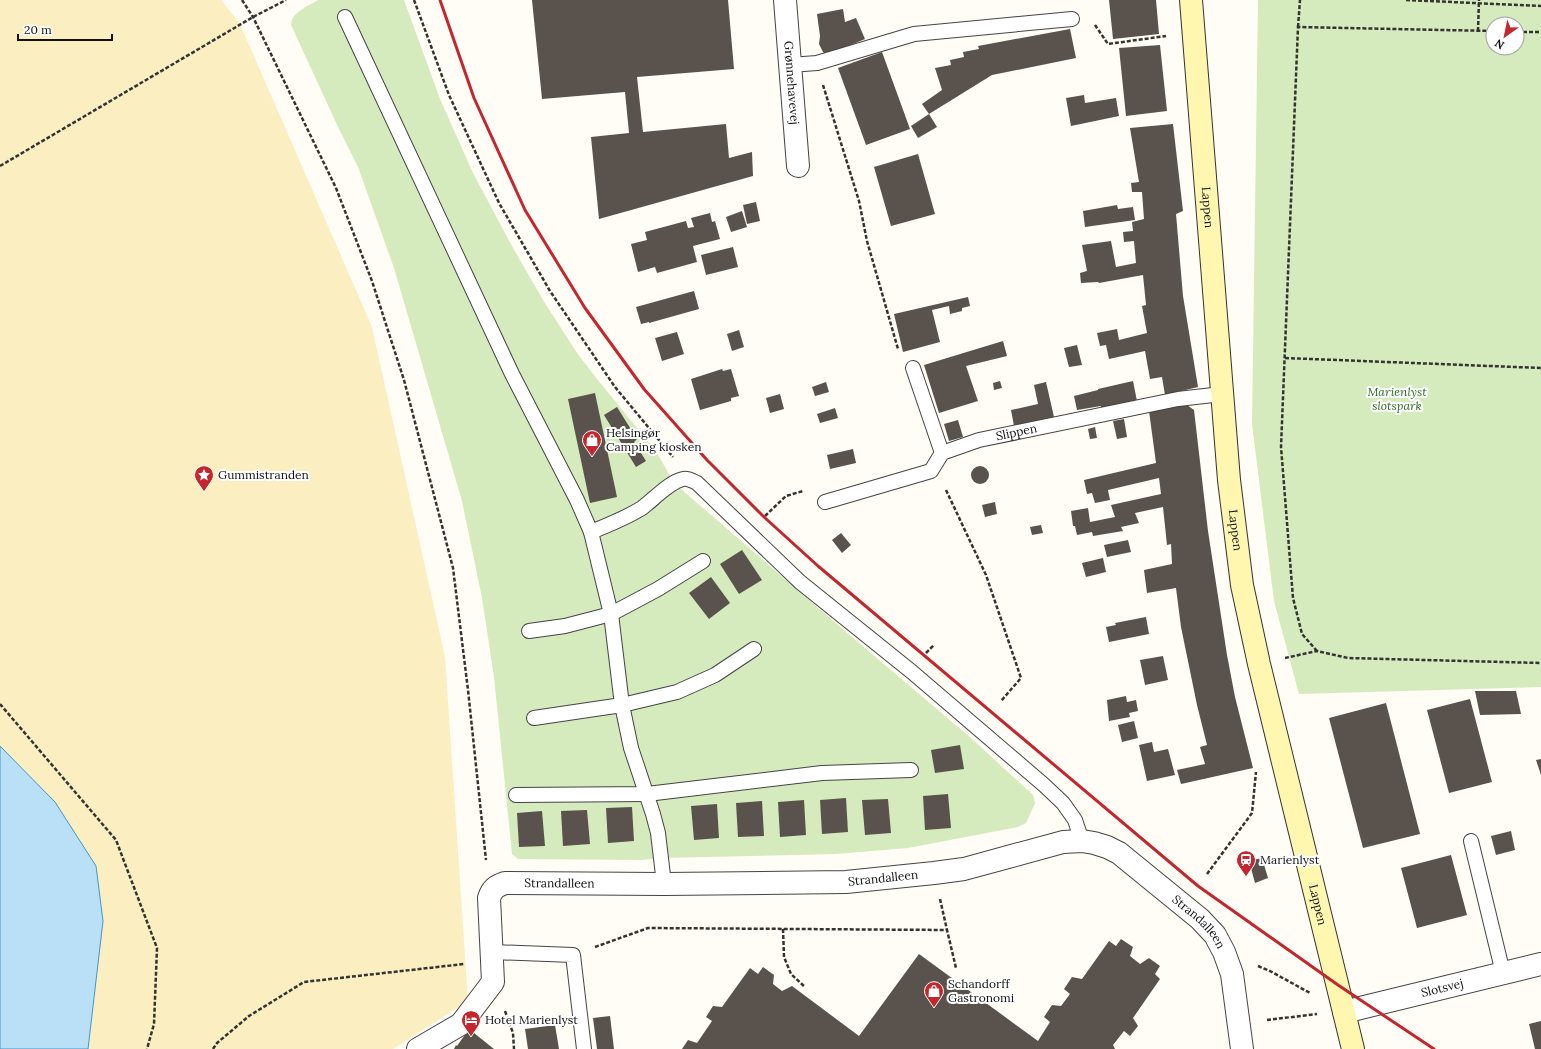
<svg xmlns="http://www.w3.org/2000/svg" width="1541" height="1049" viewBox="0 0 1541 1049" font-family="Lora,serif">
  <rect width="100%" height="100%" fill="#fffdf5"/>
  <g fill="#d5ebbd" fill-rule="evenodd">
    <path d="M 318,0 L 404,0 L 440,99 L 473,173 L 513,248 L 543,300 L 577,353 L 597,379 L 656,451 L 674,483 L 852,637 L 971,738 L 1033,795 L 1035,803 L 1026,823 L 1018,827 L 908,848 L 836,854 L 661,858 L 642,860 L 518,859 L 512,854 L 494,677 L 482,598 L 462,501 L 394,268 L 358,167 L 339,129 L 291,25 C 291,12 309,6 318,0 Z"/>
    <path d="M 1258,0 L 1541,0 L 1541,687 L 1299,694 L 1274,601 L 1252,424 ZM 1493,24 L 1517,24 L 1517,48 L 1493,48 Z"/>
  </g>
  <path fill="#fbeec1" d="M 0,0 L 221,0 L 240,24 L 372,327 L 445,657 L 468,1001 L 393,1049 L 88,1049 L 103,921 L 55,802 L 0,746 Z"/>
  <path fill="#b9e0f7" stroke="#3f96cf" d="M 0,746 L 55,802 L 96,866 L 103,921 L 88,1049 L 0,1049 Z"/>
  <g fill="#5a524d">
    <path d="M 532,0 L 728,0 L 734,69 L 637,77 L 643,132 L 726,124 L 729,158 L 752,152 L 753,176 L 599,219 L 591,137 L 629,133 L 625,92 L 542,99 Z"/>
    <path d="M 1109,0 L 1156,0 L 1159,34 L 1113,39 Z"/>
    <path d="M 843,9 L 845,22 L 856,18 L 865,39 L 827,55 L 823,52 L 819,44 L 820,36 L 817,14 Z"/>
    <path d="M 1070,29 L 1076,58 L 992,75 L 929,114 L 922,104 L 942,90 L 935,68 L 951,65 L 950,60 L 964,57 L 963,52 L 979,49 L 978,46 Z"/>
    <path d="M 1160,45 L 1167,111 L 1126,116 L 1119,48 Z"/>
    <path d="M 882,52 L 910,129 L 866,145 L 838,68 Z"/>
    <path d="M 1084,95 L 1085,103 L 1116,98 L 1119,116 L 1071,126 L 1066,98 Z"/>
    <path d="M 929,114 L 937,127 L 918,138 L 911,126 Z"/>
    <path d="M 1173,124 L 1183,211 L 1176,214 L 1183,296 L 1198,387 L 1165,395 L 1162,377 L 1150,379 L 1145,351 L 1109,359 L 1106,345 L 1100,346 L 1097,333 L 1117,329 L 1119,340 L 1147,333 L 1142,306 L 1146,305 L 1143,275 L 1099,283 L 1098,282 L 1081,283 L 1080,273 L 1087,271 L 1082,245 L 1111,241 L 1116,267 L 1136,263 L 1134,241 L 1124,242 L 1123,232 L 1133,231 L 1132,222 L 1144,219 L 1142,192 L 1132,192 L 1131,183 L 1139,182 L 1130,128 Z"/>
    <path d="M 918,154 L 935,214 L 891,226 L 874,167 Z"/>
    <path d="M 756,202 L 760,221 L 747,224 L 743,205 Z"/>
    <path d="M 1117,205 L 1118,209 L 1133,207 L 1135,220 L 1085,227 L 1083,211 Z"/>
    <path d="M 742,211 L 747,227 L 731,232 L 726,217 Z"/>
    <path d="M 710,213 L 712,222 L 715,221 L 720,239 L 693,246 L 697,262 L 657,273 L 655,267 L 638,272 L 631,244 L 647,240 L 645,232 L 686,221 L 688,228 L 694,227 L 691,218 Z"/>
    <path d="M 733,247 L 738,267 L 706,275 L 701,255 Z"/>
    <path d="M 694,291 L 699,309 L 649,323 L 649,322 L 641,324 L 636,307 Z"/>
    <path d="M 968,297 L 970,306 L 962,308 L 962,311 L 950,314 L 949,306 L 932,310 L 940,342 L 903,352 L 894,314 Z"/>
    <path d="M 739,330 L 744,347 L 732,351 L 727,334 Z"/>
    <path d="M 677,332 L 684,354 L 662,361 L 655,338 Z"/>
    <path d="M 1003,341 L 1007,356 L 966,366 L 978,401 L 939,413 L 924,365 Z"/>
    <path d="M 1077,345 L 1082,365 L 1069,367 L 1064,348 Z"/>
    <path d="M 722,369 L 723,371 L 731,369 L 739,396 L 731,398 L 731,401 L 700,410 L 691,379 Z"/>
    <path d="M 1000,381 L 1002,388 L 994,390 L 993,383 Z"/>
    <path d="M 1133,381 L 1137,401 L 1101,408 L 1101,406 L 1077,410 L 1074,396 L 1098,390 L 1098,389 Z"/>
    <path d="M 826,382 L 829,392 L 815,396 L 812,387 Z"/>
    <path d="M 1046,382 L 1054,417 L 1014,426 L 1011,410 L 1038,404 L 1034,385 Z"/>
    <path d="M 595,393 L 617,497 L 590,503 L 568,399 Z"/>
    <path d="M 780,394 L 784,409 L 770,413 L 766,398 Z"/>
    <path d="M 1184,403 L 1194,410 L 1208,531 L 1227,655 L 1235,697 L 1253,768 L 1181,784 L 1177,770 L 1205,764 L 1200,747 L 1207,745 L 1197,705 L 1181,627 L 1176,588 L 1147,593 L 1144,570 L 1172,564 L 1171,544 L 1167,545 L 1163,507 L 1135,513 L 1139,523 L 1121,527 L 1123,531 L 1093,536 L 1092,532 L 1077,535 L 1075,526 L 1073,526 L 1071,511 L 1088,508 L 1090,522 L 1115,517 L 1111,505 L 1161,494 L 1159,478 L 1108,490 L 1110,500 L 1095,503 L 1092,493 L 1087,494 L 1084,480 L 1156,463 L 1149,411 Z"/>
    <path d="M 617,407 L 637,439 L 634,442 L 646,461 L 636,467 L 604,415 Z"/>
    <path d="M 835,408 L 838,418 L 820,423 L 817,414 Z"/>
    <path d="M 1124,419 L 1127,437 L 1117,439 L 1113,421 Z"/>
    <path d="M 958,420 L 963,437 L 949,441 L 944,424 Z"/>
    <path d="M 1095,427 L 1097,438 L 1090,439 L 1088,429 Z"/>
    <path d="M 853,449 L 856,463 L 830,469 L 827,455 Z"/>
    <circle cx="980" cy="475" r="9"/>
    <path d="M 995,502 L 997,514 L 985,517 L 982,505 Z"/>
    <path d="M 1041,525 L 1043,533 L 1032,535 L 1030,527 Z"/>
    <path d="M 841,533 L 851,545 L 842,553 L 832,540 Z"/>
    <path d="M 1128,540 L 1131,552 L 1107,557 L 1104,545 Z"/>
    <path d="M 742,550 L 762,580 L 739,594 L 720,564 Z"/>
    <path d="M 1103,558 L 1106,572 L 1086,577 L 1082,563 Z"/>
    <path d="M 711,577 L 730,603 L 709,619 L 689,593 Z"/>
    <path d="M 1146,617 L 1149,634 L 1109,642 L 1106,627 L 1116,625 L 1115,623 Z"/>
    <path d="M 1163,656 L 1168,680 L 1145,685 L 1140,660 Z"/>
    <path d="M 1475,691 L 1516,691 L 1521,714 L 1480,715 Z"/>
    <path d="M 1126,696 L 1127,702 L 1136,700 L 1138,711 L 1129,713 L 1130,717 L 1109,721 L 1107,700 Z"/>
    <path d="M 1470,699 L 1492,782 L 1449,793 L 1427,710 Z"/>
    <path d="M 1386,703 L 1420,834 L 1363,848 L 1329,718 Z"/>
    <path d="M 1134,721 L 1138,738 L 1122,742 L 1118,725 Z"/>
    <path d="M 1152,742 L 1154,752 L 1168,749 L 1175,775 L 1147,781 L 1139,745 Z"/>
    <path d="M 960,745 L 964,769 L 935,773 L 931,750 Z"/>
    <path d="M 1541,759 L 1541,775 L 1536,760 Z"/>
    <path d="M 948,794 L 951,828 L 925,830 L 923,796 Z"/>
    <path d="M 846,798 L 848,832 L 822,834 L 820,800 Z"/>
    <path d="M 888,799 L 891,833 L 865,835 L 862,800 Z"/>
    <path d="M 804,800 L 806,835 L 780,837 L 778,802 Z"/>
    <path d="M 762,801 L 764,836 L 738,837 L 736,803 Z"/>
    <path d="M 717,804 L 719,838 L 694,840 L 691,806 Z"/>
    <path d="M 632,807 L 634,841 L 608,843 L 606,808 Z"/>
    <path d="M 587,810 L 590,844 L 563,846 L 561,811 Z"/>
    <path d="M 542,811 L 545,846 L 519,847 L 517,813 Z"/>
    <path d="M 1511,831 L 1515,850 L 1496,855 L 1491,836 Z"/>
    <path d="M 1451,855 L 1467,915 L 1417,928 L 1401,868 Z"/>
    <path d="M 1262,858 L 1268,878 L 1255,883 L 1249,861 Z"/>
    <path d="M 1121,939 L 1133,947 L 1130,956 L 1140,964 L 1149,958 L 1160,966 L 1155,974 L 1160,979 L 1133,1018 L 1138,1026 L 1130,1036 L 1124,1031 L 1113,1045 L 1115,1049 L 682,1049 L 688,1040 L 697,1043 L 712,1021 L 706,1017 L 713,1006 L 722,1007 L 750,968 L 758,974 L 763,967 L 774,975 L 773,984 L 782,991 L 792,986 L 859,1036 L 919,954 L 1038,1041 L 1050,1022 L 1044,1017 L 1052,1005 L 1061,1006 L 1070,994 L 1064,989 L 1072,977 L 1082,979 L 1109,941 L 1116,946 Z"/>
    <path d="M 610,1016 L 614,1049 L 597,1049 L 593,1018 Z"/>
    <path d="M 1541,1021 L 1541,1049 L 1535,1049 L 1529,1024 Z"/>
    <path d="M 555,1025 L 559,1049 L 528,1049 L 525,1029 Z"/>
    <path d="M 469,1029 L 494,1049 L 454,1049 L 456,1045 L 457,1046 Z"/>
  </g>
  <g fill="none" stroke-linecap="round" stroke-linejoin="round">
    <defs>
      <g id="lane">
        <path d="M 345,17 L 512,374 L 577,500 L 591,532 C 608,525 626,518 642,508 C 653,500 669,482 683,479 C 688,478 693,481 697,483 L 800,582 L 912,672 L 1044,785 L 1063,803 L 1075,820 L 1082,841"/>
        <path d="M 790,65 L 817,63 L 914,34 L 1072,19"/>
        <path d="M 913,368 L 942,453"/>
        <path id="s1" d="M 825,502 L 931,471 L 942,453 L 979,440 L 1178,399 L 1222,394"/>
        <path d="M 591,532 L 611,614 L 622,705 L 631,748 L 653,814 L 658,833 L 664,884"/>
        <path d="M 529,631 L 565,626 L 611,614 L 658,589 L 703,561"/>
        <path d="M 534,718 L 622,705 L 677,692 L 715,675 L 754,649"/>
        <path d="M 516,795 L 647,794 L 822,773 L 911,770"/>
        <path d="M 1471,841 L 1503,973"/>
        <path d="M 492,952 L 573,955 L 584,1049"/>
      </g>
      <g id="street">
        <path id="s2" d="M 785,0 L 798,166"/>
        <path id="s3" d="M 1344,1012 L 1541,964"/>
        <path id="s4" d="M 418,1049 L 461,1024 L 493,982 L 489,898 C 492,889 496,886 505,883 L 664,884 L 846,882 L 934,873 L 964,869 L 1063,842 L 1082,841 L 1094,843 L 1107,847 L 1119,853 L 1200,919 L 1215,935 L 1224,952 L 1232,974 L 1242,1049"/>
      </g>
      <g id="secondary">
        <path id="s5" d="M 1191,0 L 1229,480 L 1242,585 L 1259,664 L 1353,1049"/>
      </g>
    </defs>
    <use href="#lane" stroke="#444" stroke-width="16"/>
    <use href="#street" stroke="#444" stroke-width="24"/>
    <use href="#secondary" stroke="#333" stroke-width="24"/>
    <g stroke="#333" stroke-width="2.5" stroke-dasharray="4 2" stroke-linecap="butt">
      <path d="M 242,0 L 253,17 L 336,188 L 372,281 L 404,380 L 453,568 L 468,690 L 486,860"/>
      <path d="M 414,0 L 449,95 L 499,203 L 550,291 L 615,387 L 673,457"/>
      <path d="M 1406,0 L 1541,6"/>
      <path d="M 1095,25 L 1108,44 L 1166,36"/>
      <path d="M 1298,27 L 1300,0"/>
      <path d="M 1478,31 L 1479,0"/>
      <path d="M 1517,32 L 1541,32"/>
      <path d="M 823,85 L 859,201 L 867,241 L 898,349"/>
      <path d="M 0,166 L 253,17 L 286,0"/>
      <path d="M 1285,358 L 1541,368"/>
      <path d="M 946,490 L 986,575 L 1021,678 L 1001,701"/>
      <path d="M 765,516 L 786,496 L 803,491"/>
      <path d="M 1317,651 L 1302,634 L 1293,598 L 1281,447 L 1298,27 L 1493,31"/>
      <path d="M 926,653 L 934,645"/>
      <path d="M 1285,658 L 1317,651 L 1348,658 L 1541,663"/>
      <path d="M 0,704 L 116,840 L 157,948 L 154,1024 L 147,1049"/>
      <path d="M 1207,874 L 1252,813 L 1256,772"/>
      <path d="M 940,899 L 947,930"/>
      <path d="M 783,929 L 784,957 L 791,974 L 805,987"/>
      <path d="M 595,947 L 648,928 L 947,930 L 956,968"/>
      <path d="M 1258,966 L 1270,971 L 1310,993"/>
      <path d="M 505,1011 L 513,1033 L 514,1049"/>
      <path d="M 1267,1020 L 1317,1014"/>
      <path d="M 213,1049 L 217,1043 L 249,1016 L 304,982 L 464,964"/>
    </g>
    <use href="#lane" stroke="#fff" stroke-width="14"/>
    <use href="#street" stroke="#fff" stroke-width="22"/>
    <use href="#secondary" stroke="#fff6b0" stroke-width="22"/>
    <path stroke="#c4262e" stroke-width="3" d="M 440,0 L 474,98 L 525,210 L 585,308 L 644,389 L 707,460 L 764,517 L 818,566 L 1198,886 L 1338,985 L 1434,1049"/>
  </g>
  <defs>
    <symbol id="shop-pin" viewBox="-11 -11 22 30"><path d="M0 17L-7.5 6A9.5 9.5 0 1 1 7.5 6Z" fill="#c4262e" stroke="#fff"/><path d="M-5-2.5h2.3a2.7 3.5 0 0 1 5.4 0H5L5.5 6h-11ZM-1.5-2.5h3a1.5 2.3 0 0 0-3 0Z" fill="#fff"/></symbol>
    <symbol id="sight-pin" viewBox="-11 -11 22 30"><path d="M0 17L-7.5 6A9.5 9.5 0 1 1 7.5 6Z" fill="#c4262e" stroke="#fff"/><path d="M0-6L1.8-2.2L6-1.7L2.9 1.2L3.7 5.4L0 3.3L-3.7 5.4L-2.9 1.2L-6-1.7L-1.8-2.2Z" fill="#fff"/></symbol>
    <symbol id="station-pin" viewBox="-11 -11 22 30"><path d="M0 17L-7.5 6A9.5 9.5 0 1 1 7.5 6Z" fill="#c4262e" stroke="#fff"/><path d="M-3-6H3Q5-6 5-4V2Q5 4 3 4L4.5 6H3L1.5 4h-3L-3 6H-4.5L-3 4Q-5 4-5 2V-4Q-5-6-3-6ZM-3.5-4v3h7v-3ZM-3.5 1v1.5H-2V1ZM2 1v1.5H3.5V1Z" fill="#fff"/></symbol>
    <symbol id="hotel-pin" viewBox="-11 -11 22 30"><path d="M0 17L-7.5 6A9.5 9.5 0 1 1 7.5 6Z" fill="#c4262e" stroke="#fff"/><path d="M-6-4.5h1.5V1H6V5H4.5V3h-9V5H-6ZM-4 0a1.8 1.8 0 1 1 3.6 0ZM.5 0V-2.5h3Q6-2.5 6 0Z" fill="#fff"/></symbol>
  </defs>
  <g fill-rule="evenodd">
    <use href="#shop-pin" x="581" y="429" width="22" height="30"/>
    <use href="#sight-pin" x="193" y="464" width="22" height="30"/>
    <use href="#station-pin" x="1235" y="849" width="22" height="30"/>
    <use href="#shop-pin" x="923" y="980" width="22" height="30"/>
    <use href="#hotel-pin" x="460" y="1009" width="22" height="30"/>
  </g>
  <g text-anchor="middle" stroke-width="4" stroke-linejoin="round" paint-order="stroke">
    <g font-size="12" fill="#111" stroke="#fff">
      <text dy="4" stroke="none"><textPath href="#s2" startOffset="83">Grønnehavevej</textPath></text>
      <text dy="4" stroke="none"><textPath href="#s5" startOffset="208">Lappen</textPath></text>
      <text dy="4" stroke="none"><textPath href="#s1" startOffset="209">Slippen</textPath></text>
      <text dy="4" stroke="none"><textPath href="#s5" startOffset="532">Lappen</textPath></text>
      <text dy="4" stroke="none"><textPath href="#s4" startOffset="588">Strandalleen</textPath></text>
      <text dy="4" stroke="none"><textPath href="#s4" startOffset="264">Strandalleen</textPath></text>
      <text dy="4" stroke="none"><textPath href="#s5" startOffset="916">Lappen</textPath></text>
      <text dy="4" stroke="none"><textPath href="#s4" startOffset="936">Strandalleen</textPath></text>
      <text dy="4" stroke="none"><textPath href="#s3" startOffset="101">Slotsvej</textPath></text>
    </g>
    <g font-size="12" font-style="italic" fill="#2f6b1f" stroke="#fff">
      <text x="1397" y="396">Marienlyst<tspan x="1397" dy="14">slotspark</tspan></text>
    </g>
    <g font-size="12" fill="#111" stroke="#fff" text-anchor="start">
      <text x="606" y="437">Helsingør<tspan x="606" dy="14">Camping kiosken</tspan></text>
      <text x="218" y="479">Gummistranden</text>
      <text x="1260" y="864">Marienlyst</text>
      <text x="948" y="988">Schandorff<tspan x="948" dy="14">Gastronomi</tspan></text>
      <text x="485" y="1024">Hotel Marienlyst</text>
    </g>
  </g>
  <g transform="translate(1505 36) rotate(213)"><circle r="19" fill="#ffffff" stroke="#a0a0a0"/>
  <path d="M0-3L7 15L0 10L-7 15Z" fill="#c4262e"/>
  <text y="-6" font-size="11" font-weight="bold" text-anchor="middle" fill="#111111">N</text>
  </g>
  <path d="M18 34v6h94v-6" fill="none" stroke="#111111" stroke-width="2"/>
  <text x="24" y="34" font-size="12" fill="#111111" stroke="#ffffff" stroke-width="3" paint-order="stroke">20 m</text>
</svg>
